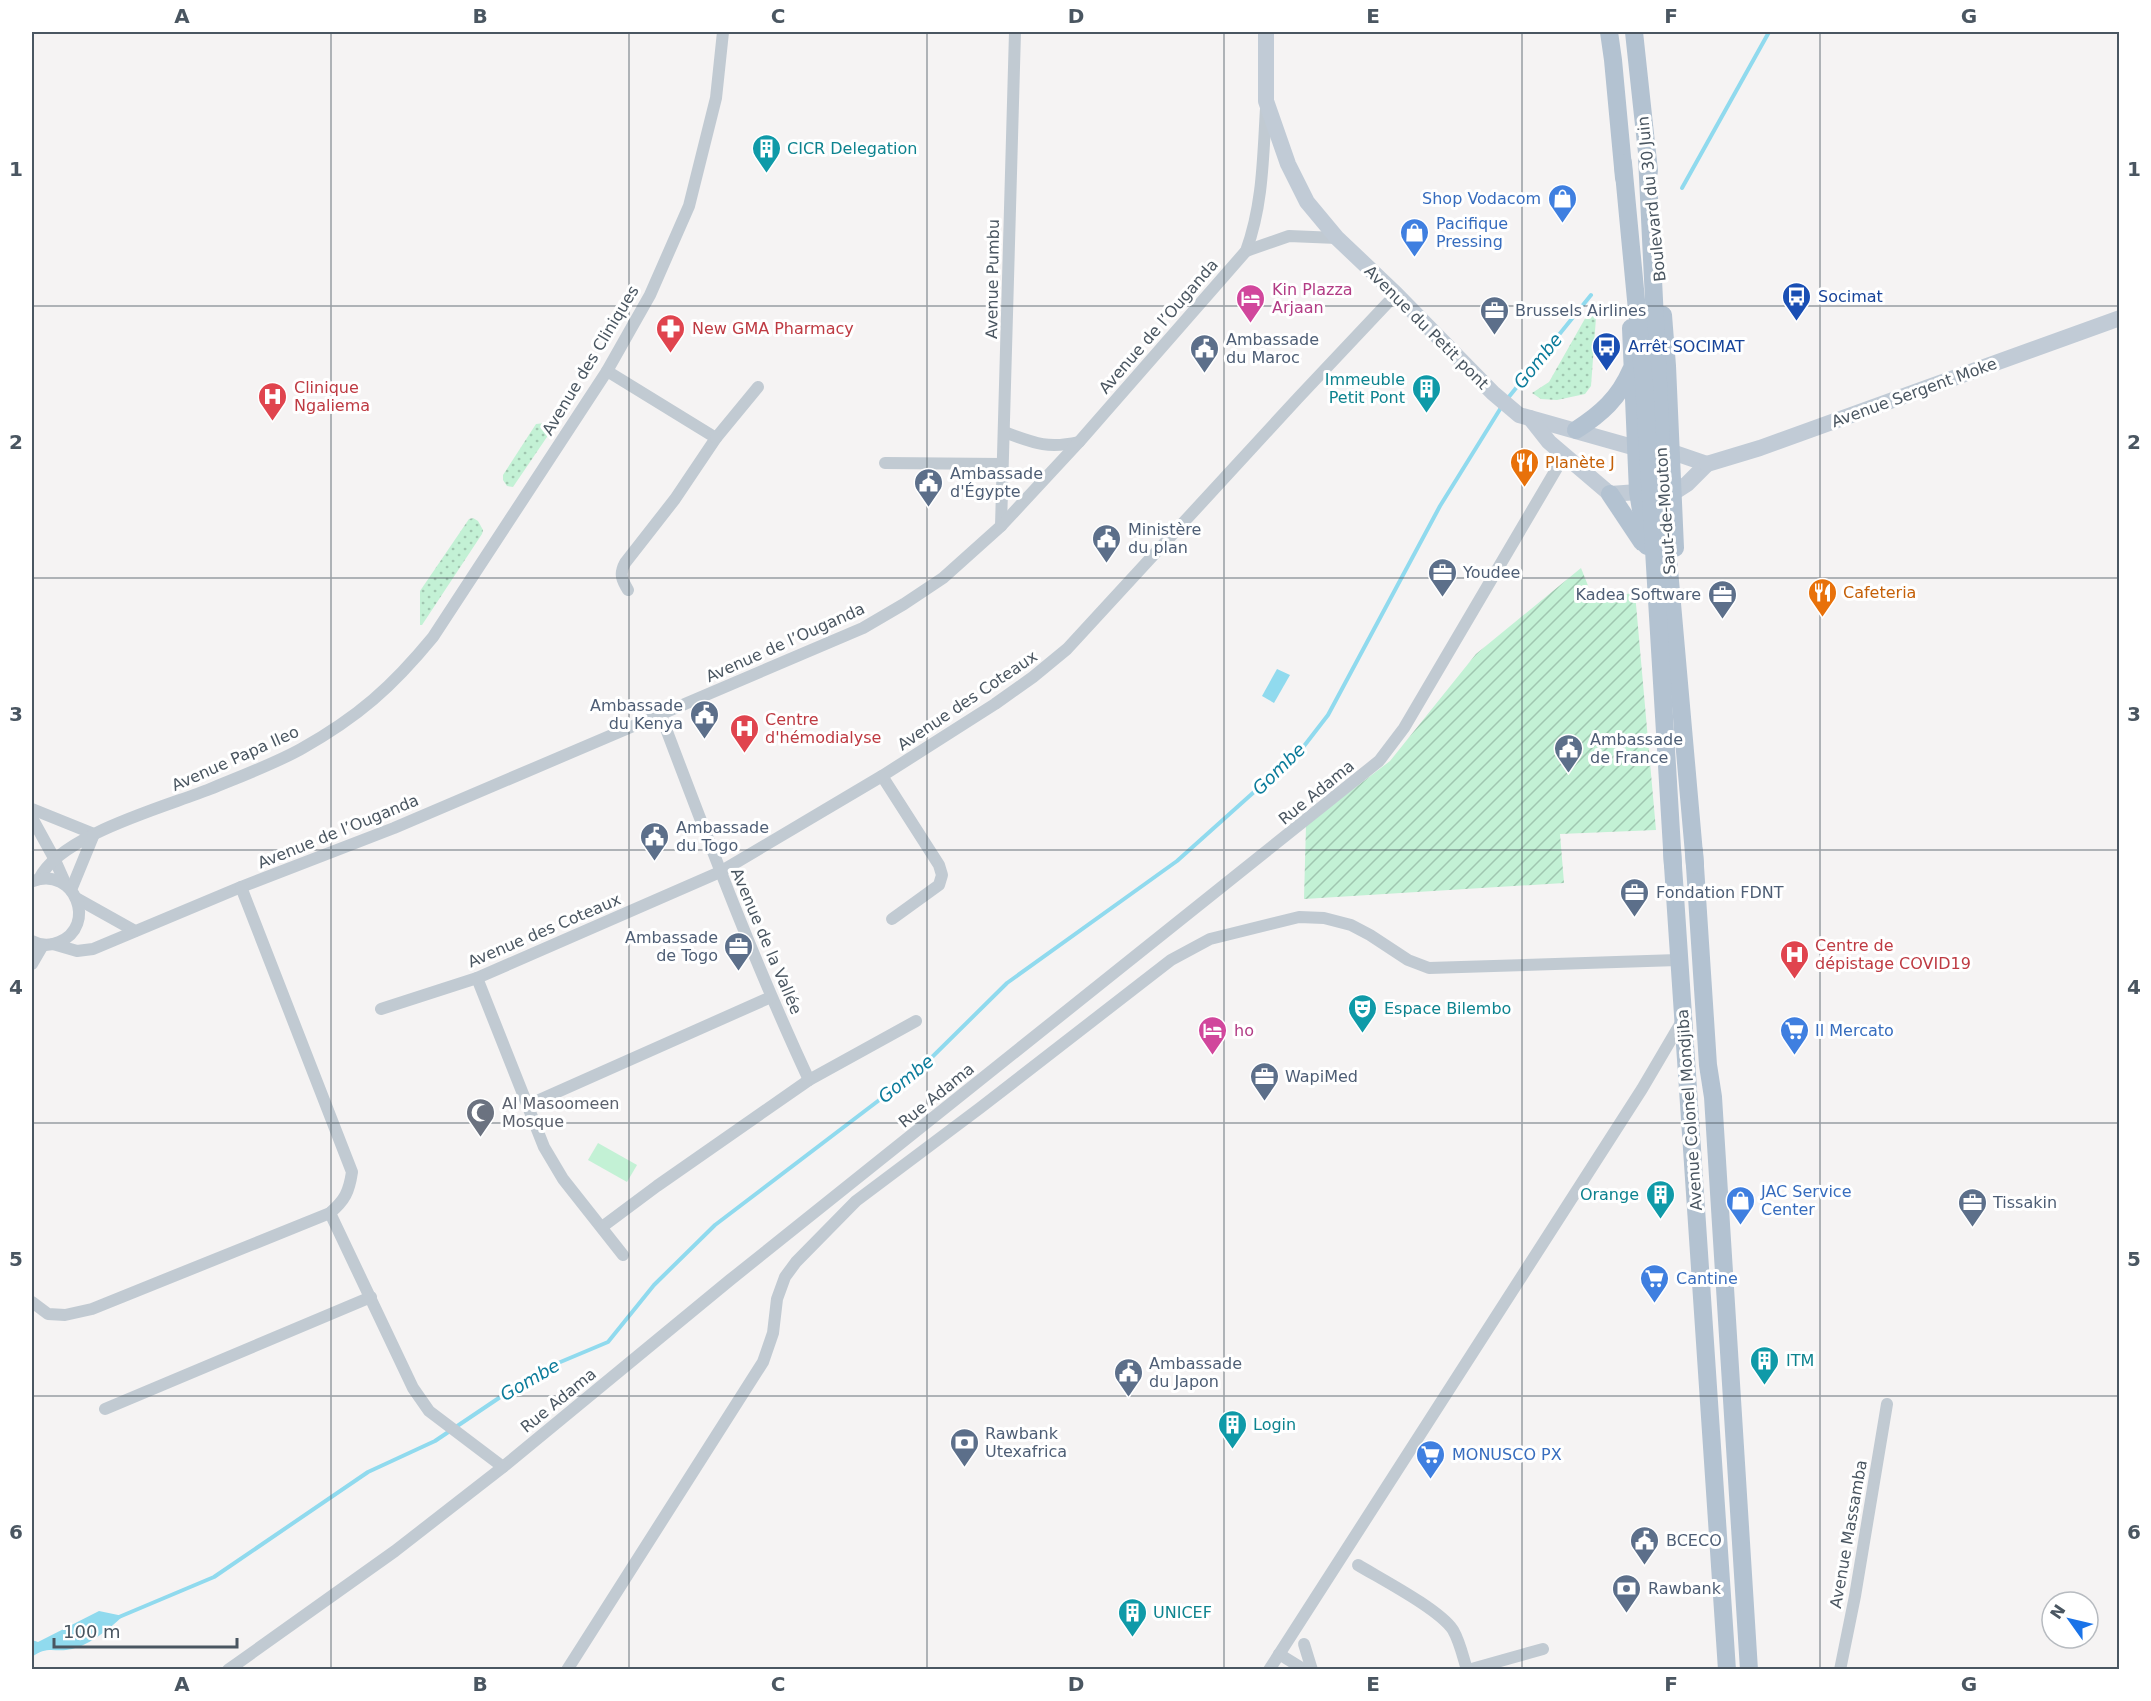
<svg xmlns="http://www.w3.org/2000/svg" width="2151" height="1701" viewBox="0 0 2151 1701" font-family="'DejaVu Sans',sans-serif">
  <defs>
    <pattern id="grass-dots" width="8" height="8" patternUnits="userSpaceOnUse" patternTransform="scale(1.5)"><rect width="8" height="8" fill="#c3f1d5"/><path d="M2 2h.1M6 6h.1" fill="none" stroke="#a0c6b0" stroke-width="1.8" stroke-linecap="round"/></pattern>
    <pattern id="garden-furrows" width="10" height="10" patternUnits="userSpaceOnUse" patternTransform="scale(1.5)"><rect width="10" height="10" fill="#c3f1d5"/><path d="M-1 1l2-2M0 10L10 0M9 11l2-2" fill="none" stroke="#a0c6b0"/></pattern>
  </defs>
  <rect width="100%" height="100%" fill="#f5f3f3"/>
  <g fill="url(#grass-dots)">
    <path d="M 1597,304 L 1591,386 L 1585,394 L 1557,400 L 1541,399 L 1532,393 L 1549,382 L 1591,308 Z"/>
    <path d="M 545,423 L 549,425 L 551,431 L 513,487 L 507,486 L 503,480 L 503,475 L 536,424 Z"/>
    <path d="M 473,518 L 478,521 L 483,530 L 482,534 L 422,625 L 420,625 L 420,591 L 469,519 Z"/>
  </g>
  <path fill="url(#garden-furrows)" d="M 1581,568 L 1593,598 L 1635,593 L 1656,830 L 1560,834 L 1564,883 L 1304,899 L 1306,825 L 1390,761 L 1476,654 Z"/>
  <path fill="#c3f1d5" d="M 598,1143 L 637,1165 L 627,1182 L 588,1160 Z"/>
  <g fill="#90daee">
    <path d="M 1277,669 L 1290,675 L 1274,703 L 1262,696 Z"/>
    <path d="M 99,1611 L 123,1616 C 110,1628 90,1645 72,1649 C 55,1653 47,1645 32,1657 L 32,1640 L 38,1642 Z"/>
  </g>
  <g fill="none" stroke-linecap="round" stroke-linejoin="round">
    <g stroke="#90daee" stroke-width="4">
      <path d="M 1682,188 L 1769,32"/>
      <path d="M 1508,398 L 1591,295"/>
      <path d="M 119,1617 L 214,1577 L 368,1472 L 435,1441 L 539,1371 L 608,1342 L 654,1285 L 715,1225 L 920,1069 L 1007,983 L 1177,861 L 1254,792 L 1294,759 L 1328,715 L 1440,506 L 1502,406"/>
    </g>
    <g stroke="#c1cad2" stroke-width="12">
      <path d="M 1246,251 L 1289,236 L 1337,238"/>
      <path d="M 607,371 L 716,438 L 675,499 L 625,563 C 619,574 622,580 628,590"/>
      <path d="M 1004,432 C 1034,443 1047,449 1079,442"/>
      <path d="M 716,438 L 758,387"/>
      <path d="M 885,463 L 1002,464"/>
      <path d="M 1001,526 L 1015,32"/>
      <path d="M 660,713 C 707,837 753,960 809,1080"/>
      <path d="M 882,776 L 939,865 L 942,875 L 939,885 L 892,919"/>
      <path d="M 32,809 L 94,834"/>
      <path d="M 32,818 L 54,858 L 66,885"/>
      <path d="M 39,879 C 60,835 165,807 210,789 C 239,777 274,764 301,749 C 358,717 392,687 433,637 L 607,371 L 650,295 L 689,206 L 716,98 L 723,32"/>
      <path d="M 71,890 L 94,834"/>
      <path d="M 76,898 L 135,931"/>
      <path d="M 32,941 C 41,946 50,946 59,942 C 98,926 75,866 33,881"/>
      <path d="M 53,944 L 77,951 L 93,949 L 241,887 L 394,828 L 863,628 L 904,604 L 943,578 L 1001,526 L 1079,442 L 1246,251 C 1263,205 1263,157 1266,108"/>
      <path d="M 32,964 L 43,945"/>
      <path d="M 477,978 L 544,1147 L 563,1179 L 623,1255"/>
      <path d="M 381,1009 L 477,978 L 720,872 L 882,776 L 995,704 L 1033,677 L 1067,649 L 1298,398 L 1396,294"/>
      <path d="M 528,1105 L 771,997"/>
      <path d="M 330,1213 L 413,1388 L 429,1411 L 503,1467"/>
      <path d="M 602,1227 L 657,1186 L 809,1080 L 916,1021"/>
      <path d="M 32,1302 L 48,1314 L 65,1315 L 92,1309 L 330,1213 C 345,1200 349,1192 352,1172 L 241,887"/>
      <path d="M 105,1409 L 371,1297"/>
      <path d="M 1358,1565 C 1381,1579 1439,1609 1453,1630 C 1460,1642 1463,1657 1467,1670"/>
      <path d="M 1304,1644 L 1312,1670"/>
      <path d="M 1279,1654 L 1305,1670"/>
      <path d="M 228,1670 L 395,1551 L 503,1467 L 730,1280 L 1379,761 L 1404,728 L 1564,456"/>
      <path d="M 567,1670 L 763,1362 L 773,1333 L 777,1299 L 785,1277 L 796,1262 L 856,1201 L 980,1108 L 1171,960 L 1210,939 L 1299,917 L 1324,918 L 1351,925 L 1370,935 L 1408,960 L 1429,968 L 1678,960"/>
      <path d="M 1269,1670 L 1642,1089 L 1682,1021"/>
      <path d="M 1468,1670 L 1543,1649"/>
      <path d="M 1840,1670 L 1855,1596 L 1887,1404"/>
    </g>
    <g stroke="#c1cbd6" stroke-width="16">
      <path d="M 1266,32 L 1266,101 L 1288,164 L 1307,202 L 1337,238 L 1396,294 L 1493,393 L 1519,415 L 1636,448 L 1672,452 L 1707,464"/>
      <path d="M 1530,418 L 1549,442 L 1610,494 L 1638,492 L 1673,493 L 1687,484 L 1707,464"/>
      <path d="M 1707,464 L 1760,448 L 2120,318"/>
    </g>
    <g stroke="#b3c2d1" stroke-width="18">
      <path d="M 1609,32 L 1613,60 L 1624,178"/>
      <path d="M 1634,32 L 1649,171"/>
      <path d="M 1663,315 L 1667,366 L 1675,548"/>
      <path d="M 1631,328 L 1638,492 L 1647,546"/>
      <path d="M 1576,430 C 1601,414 1619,398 1631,370"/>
      <path d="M 1610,494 L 1642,542"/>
      <path d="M 1672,851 L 1727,1670"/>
      <path d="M 1694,851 L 1708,1065 L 1713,1097 L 1749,1670"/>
    </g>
    <g stroke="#b3c2d1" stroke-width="18">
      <path d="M 1647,157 L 1665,524 L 1695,865"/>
      <path d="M 1623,163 L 1644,384 L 1673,865"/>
    </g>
  </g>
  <path fill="none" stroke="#4a5661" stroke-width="1.5" stroke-opacity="0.55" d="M 331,32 L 331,1670M 629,32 L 629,1670M 927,32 L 927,1670M 1224,32 L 1224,1670M 1522,32 L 1522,1670M 1820,32 L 1820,1670M 32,306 L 2120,306M 32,578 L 2120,578M 32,850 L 2120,850M 32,1123 L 2120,1123M 32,1396 L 2120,1396"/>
  <defs>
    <symbol id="building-pin" viewBox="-11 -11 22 30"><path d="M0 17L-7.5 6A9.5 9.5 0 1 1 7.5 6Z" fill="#0f9aa8" stroke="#fff"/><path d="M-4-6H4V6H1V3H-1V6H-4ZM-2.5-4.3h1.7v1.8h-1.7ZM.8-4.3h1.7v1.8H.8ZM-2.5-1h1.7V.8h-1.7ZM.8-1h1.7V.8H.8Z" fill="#fff"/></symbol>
    <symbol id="shop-pin" viewBox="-11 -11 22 30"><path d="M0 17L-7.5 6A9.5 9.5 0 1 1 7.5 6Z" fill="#3f7fe0" stroke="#fff"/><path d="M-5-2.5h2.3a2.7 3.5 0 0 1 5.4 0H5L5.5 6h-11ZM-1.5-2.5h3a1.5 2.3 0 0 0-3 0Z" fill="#fff"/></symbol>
    <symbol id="bus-pin" viewBox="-11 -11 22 30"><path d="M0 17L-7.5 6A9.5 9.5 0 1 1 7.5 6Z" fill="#1a4fb4" stroke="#fff"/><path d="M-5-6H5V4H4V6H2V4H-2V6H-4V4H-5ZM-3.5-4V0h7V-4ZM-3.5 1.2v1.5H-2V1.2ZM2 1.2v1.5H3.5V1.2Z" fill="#fff"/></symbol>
    <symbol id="hotel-pin" viewBox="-11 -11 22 30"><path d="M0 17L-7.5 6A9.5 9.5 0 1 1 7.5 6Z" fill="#d1479c" stroke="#fff"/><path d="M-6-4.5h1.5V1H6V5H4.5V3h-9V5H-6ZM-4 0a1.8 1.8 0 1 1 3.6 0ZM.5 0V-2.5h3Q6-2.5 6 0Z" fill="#fff"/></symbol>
    <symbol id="office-pin" viewBox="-11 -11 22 30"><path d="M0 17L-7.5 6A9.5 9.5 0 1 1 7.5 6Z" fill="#5c6f8a" stroke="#fff"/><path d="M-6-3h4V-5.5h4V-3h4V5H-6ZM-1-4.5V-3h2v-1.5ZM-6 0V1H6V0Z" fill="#fff"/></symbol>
    <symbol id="pharmacy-pin" viewBox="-11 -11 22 30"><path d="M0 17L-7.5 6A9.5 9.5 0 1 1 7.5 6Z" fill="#e0444e" stroke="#fff"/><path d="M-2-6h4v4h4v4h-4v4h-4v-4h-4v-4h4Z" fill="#fff"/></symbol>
    <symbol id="civic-pin" viewBox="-11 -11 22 30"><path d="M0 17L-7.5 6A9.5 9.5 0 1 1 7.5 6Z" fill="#5c6f8a" stroke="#fff"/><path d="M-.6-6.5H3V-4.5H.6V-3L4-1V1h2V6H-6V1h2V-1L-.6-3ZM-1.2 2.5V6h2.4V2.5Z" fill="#fff"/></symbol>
    <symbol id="hospital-pin" viewBox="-11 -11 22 30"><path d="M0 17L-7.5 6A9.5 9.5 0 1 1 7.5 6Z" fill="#e0444e" stroke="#fff"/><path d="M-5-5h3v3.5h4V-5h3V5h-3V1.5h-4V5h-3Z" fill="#fff"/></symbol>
    <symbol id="restaurant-pin" viewBox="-11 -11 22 30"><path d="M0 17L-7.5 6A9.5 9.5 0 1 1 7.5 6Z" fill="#e8710a" stroke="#fff"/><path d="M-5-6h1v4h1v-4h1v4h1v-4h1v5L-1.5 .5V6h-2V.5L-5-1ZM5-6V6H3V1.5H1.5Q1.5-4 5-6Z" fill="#fff"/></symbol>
    <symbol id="theatre-pin" viewBox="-11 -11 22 30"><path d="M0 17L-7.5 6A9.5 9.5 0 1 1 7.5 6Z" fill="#0f9aa8" stroke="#fff"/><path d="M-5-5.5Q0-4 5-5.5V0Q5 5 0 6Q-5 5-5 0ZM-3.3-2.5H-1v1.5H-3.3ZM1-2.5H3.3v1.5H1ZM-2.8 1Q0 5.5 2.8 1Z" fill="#fff"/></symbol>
    <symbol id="supermarket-pin" viewBox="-11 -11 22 30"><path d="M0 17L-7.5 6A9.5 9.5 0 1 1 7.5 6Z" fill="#3f7fe0" stroke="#fff"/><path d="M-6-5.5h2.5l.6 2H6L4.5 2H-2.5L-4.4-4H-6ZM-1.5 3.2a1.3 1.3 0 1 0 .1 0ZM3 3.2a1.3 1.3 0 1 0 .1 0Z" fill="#fff"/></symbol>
    <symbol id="mosque-pin" viewBox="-11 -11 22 30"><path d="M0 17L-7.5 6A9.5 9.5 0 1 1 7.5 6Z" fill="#6b7280" stroke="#fff"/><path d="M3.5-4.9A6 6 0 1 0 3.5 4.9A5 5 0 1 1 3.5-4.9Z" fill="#fff"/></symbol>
    <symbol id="bank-pin" viewBox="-11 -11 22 30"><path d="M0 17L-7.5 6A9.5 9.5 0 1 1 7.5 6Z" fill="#5c6f8a" stroke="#fff"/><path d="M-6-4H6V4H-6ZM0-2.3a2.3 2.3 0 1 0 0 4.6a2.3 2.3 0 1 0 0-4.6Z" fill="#fff"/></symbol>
  </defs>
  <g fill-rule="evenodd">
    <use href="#building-pin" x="750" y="132" width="33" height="45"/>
    <use href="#shop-pin" x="1546" y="182" width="33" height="45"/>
    <use href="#shop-pin" x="1398" y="216" width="33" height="45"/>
    <use href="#bus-pin" x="1780" y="280" width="33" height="45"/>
    <use href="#hotel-pin" x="1234" y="282" width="33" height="45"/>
    <use href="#office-pin" x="1478" y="294" width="33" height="45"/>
    <use href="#pharmacy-pin" x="654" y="312" width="33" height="45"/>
    <use href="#bus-pin" x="1590" y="330" width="33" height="45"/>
    <use href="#civic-pin" x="1188" y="332" width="33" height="45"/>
    <use href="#building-pin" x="1410" y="372" width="33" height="45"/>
    <use href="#hospital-pin" x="256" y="380" width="33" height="45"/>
    <use href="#restaurant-pin" x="1508" y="446" width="33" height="45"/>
    <use href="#civic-pin" x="912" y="466" width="33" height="45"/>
    <use href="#civic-pin" x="1090" y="522" width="33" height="45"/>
    <use href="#office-pin" x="1426" y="556" width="33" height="45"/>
    <use href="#restaurant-pin" x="1806" y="576" width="33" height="45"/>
    <use href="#office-pin" x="1706" y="578" width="33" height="45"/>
    <use href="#civic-pin" x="688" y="698" width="33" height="45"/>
    <use href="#hospital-pin" x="728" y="712" width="33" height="45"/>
    <use href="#civic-pin" x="1552" y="732" width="33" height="45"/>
    <use href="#civic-pin" x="638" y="820" width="33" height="45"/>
    <use href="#office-pin" x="1618" y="876" width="33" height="45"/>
    <use href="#office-pin" x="722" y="930" width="33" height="45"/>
    <use href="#hospital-pin" x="1778" y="938" width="33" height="45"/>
    <use href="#theatre-pin" x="1346" y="992" width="33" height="45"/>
    <use href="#hotel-pin" x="1196" y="1014" width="33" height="45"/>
    <use href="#supermarket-pin" x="1778" y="1014" width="33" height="45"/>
    <use href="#office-pin" x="1248" y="1060" width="33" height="45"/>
    <use href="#mosque-pin" x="464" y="1096" width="33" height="45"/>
    <use href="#building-pin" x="1644" y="1178" width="33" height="45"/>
    <use href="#shop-pin" x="1724" y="1184" width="33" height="45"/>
    <use href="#office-pin" x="1956" y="1186" width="33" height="45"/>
    <use href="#supermarket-pin" x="1638" y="1262" width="33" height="45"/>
    <use href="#building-pin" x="1748" y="1344" width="33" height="45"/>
    <use href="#civic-pin" x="1112" y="1356" width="33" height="45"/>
    <use href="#building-pin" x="1216" y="1408" width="33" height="45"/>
    <use href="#bank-pin" x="948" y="1426" width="33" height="45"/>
    <use href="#supermarket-pin" x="1414" y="1438" width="33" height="45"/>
    <use href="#civic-pin" x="1628" y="1524" width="33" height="45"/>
    <use href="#bank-pin" x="1610" y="1572" width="33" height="45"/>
    <use href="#building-pin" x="1116" y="1596" width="33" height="45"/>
  </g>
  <g text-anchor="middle" stroke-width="6" stroke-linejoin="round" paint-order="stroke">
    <g font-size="16" fill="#0d838f" stroke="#fff" text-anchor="start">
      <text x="787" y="154">CICR Delegation</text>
      <text x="1405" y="385" text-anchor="end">Immeuble<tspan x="1405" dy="18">Petit Pont</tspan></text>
      <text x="1384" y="1014">Espace Bilembo</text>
      <text x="1639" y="1200" text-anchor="end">Orange</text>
      <text x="1786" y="1366">ITM</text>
      <text x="1253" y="1430">Login</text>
      <text x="1153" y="1618">UNICEF</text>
    </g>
    <g font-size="16" fill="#366cbe" stroke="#fff" text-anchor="start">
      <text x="1541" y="204" text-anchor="end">Shop Vodacom</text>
      <text x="1436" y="229">Pacifique<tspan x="1436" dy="18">Pressing</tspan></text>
      <text x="1815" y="1036">Il Mercato</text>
      <text x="1761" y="1197">JAC Service<tspan x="1761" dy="18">Center</tspan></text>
      <text x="1676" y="1284">Cantine</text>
      <text x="1452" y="1460">MONUSCO PX</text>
    </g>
    <g font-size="16" fill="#4a5661" stroke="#fff">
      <text transform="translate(1651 199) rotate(-96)" y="6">Boulevard du 30 Juin</text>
      <text transform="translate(992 279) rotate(-89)" y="6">Avenue Pumbu</text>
      <text transform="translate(1158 326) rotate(-49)" y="6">Avenue de l’Ouganda</text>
      <text transform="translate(1427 327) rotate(45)" y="6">Avenue du Petit pont</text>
      <text transform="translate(590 360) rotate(-59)" y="6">Avenue des Cliniques</text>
      <text transform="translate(1914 392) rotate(-20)" y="6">Avenue Sergent Moke</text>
      <text transform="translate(1665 511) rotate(-94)" y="6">Saut-de-Mouton</text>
      <text transform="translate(785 642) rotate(-24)" y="6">Avenue de l’Ouganda</text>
      <text transform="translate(967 700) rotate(-34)" y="6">Avenue des Coteaux</text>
      <text transform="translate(235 758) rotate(-24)" y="6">Avenue Papa Ileo</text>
      <text transform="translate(1316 792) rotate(-39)" y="6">Rue Adama</text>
      <text transform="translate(338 831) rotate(-22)" y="6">Avenue de l’Ouganda</text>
      <text transform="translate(544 930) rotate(-23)" y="6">Avenue des Coteaux</text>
      <text transform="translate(767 941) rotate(67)" y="6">Avenue de la Vallée</text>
      <text transform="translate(936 1095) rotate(-39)" y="6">Rue Adama</text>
      <text transform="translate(1689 1110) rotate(-94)" y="6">Avenue Colonel Mondjiba</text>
      <text transform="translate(558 1400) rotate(-39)" y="6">Rue Adama</text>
      <text transform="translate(1848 1534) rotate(-80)" y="6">Avenue Massamba</text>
    </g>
    <g font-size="16" fill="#b23c85" stroke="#fff" text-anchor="start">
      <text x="1272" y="295">Kin Plazza<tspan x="1272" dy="18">Arjaan</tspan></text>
      <text x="1234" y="1036">ho</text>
    </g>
    <g font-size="16" fill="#164399" stroke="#fff" text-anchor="start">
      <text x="1818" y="302">Socimat</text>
      <text x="1628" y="352">Arrêt SOCIMAT</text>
    </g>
    <g font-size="16" fill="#4e5e75" stroke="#fff" text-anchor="start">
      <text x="1515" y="316">Brussels Airlines</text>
      <text x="1226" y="345">Ambassade<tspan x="1226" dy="18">du Maroc</tspan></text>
      <text x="950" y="479">Ambassade<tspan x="950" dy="18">d'Égypte</tspan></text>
      <text x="1128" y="535">Ministère<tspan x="1128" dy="18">du plan</tspan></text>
      <text x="1463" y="578">Youdee</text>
      <text x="1701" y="600" text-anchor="end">Kadea Software</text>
      <text x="683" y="711" text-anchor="end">Ambassade<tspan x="683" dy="18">du Kenya</tspan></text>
      <text x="1590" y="745">Ambassade<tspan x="1590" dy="18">de France</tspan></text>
      <text x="676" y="833">Ambassade<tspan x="676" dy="18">du Togo</tspan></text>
      <text x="1656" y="898">Fondation FDNT</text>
      <text x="718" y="943" text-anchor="end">Ambassade<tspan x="718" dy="18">de Togo</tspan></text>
      <text x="1285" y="1082">WapiMed</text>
      <text x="1993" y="1208">Tissakin</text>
      <text x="1149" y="1369">Ambassade<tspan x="1149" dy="18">du Japon</tspan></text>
      <text x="985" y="1439">Rawbank<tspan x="985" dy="18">Utexafrica</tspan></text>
      <text x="1666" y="1546">BCECO</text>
      <text x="1648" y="1594">Rawbank</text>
    </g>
    <g font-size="16" fill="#be3a42" stroke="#fff" text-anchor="start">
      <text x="692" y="334">New GMA Pharmacy</text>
      <text x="294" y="393">Clinique<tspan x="294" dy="18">Ngaliema</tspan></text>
      <text x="765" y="725">Centre<tspan x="765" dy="18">d'hémodialyse</tspan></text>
      <text x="1815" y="951">Centre de<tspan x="1815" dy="18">dépistage COVID19</tspan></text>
    </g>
    <g font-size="16" fill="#c56008" stroke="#fff" text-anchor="start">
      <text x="1545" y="468">Planète J</text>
      <text x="1843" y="598">Cafeteria</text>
    </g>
    <g font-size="16" fill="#5b616d" stroke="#fff" text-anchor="start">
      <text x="502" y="1109">Al Masoomeen<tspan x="502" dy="18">Mosque</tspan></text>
    </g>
    <g font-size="18" font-style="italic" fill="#0c7c9b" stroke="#fff">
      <text transform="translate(1538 361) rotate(-51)" y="6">Gombe</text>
      <text transform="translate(1279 769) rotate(-44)" y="6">Gombe</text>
      <text transform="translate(906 1079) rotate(-39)" y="6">Gombe</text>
      <text transform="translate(530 1380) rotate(-30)" y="6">Gombe</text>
    </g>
  </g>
  <rect width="2151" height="1701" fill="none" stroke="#ffffff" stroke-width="66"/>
  <g transform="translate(2070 1620) rotate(304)"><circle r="28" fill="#ffffff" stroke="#b7bbc0" stroke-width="1.5"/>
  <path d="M0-4.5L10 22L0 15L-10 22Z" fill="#1a73e8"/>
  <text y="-9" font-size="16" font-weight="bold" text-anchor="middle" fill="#4a5661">N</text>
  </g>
  <path d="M54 1638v9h183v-9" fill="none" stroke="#4a5661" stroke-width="3"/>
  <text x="63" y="1638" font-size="18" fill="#4a5661" stroke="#ffffff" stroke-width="4.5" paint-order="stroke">100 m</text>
  <rect x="33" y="33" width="2085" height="1635" fill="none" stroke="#4a5661" stroke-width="2"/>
  <g font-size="20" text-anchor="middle" font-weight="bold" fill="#4a5661">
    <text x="182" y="23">A</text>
    <text x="480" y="23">B</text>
    <text x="778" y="23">C</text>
    <text x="1076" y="23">D</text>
    <text x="1373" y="23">E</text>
    <text x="1671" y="23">F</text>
    <text x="1969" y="23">G</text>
    <text x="16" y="176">1</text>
    <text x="2134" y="176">1</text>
    <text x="16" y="449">2</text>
    <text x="2134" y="449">2</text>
    <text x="16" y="721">3</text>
    <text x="2134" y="721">3</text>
    <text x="16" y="994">4</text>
    <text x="2134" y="994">4</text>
    <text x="16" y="1266">5</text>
    <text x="2134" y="1266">5</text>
    <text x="16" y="1539">6</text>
    <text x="2134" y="1539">6</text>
    <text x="182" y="1691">A</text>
    <text x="480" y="1691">B</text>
    <text x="778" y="1691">C</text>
    <text x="1076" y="1691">D</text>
    <text x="1373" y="1691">E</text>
    <text x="1671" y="1691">F</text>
    <text x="1969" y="1691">G</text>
  </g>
</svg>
